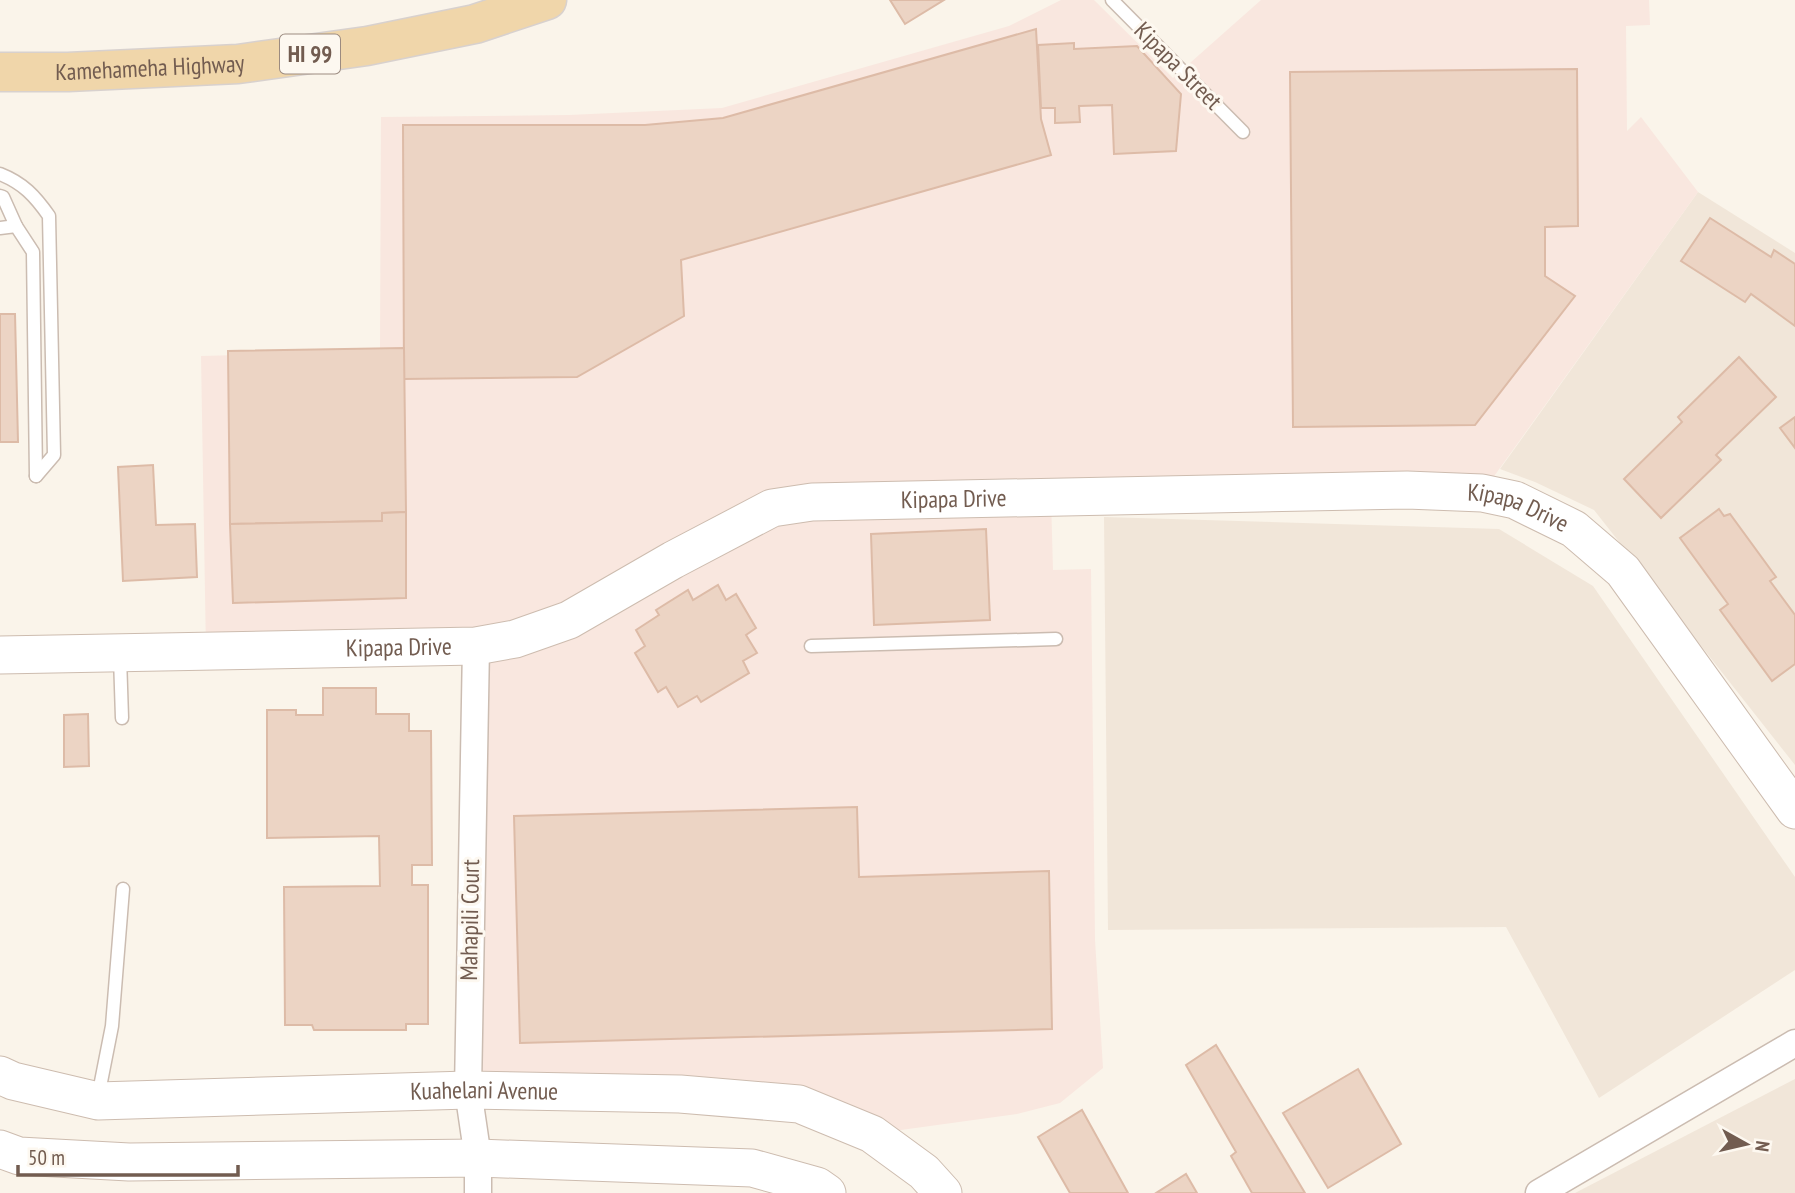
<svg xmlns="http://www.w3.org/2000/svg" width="1795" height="1193" viewBox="0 0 1795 1193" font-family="'PT Sans Narrow',sans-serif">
  <rect width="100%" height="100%" fill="#faf4ea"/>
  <g fill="#f1e6d9">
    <path d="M 1698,192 L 1795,253 L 1795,765 L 1594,510 L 1535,482 L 1500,469 Z"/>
    <path d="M 1104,517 L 1499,529 L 1593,586 L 1795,877 L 1795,970 L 1599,1098 L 1506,927 L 1108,930 Z"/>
    <path d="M 1795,1079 L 1795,1193 L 1575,1193 Z"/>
  </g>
  <path fill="#f9e7df" d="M 1061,0 L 1094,0 L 1173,78 L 1261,0 L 1649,0 L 1650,25 L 1626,26 L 1627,131 L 1641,117 L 1698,192 L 1482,493 L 1051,498 L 1053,570 L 1091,569 L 1095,940 L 1103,1068 L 1060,1103 L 1017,1114 L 872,1134 L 821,1111 L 468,1090 L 476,646 L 206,652 L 201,356 L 380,351 L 381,117 L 569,115 L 722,108 L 1009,26 Z"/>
  <g fill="#ecd4c4" stroke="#ddbba7" stroke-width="2">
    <path d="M 890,0 L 944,0 L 905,24 Z"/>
    <path d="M 1036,29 L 1041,119 L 1051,155 L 681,260 L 684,316 L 577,377 L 404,379 L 403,125 L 645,125 L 723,118 Z"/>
    <path d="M 1074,43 L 1074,49 L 1137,46 L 1181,94 L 1176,151 L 1114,154 L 1112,105 L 1079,106 L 1080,122 L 1055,123 L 1055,108 L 1041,108 L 1038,45 Z"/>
    <path d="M 1577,69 L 1578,226 L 1545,227 L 1545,276 L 1575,296 L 1475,425 L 1293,427 L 1290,72 Z"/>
    <path d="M 1710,218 L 1771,257 L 1774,250 L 1795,264 L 1795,326 L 1751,294 L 1745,302 L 1681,261 Z"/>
    <path d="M 0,314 L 15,314 L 18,442 L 0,442 Z"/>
    <path d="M 404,348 L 406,512 L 382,513 L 382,521 L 230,524 L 228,351 Z"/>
    <path d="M 1739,357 L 1776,397 L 1716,455 L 1721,460 L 1661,518 L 1624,479 L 1682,422 L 1678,417 Z"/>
    <path d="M 1795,417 L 1795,448 L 1780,428 Z"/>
    <path d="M 153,465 L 156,525 L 195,524 L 197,577 L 123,581 L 118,467 Z"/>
    <path d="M 1719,509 L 1724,516 L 1730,514 L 1776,577 L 1770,581 L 1795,615 L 1795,664 L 1772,681 L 1720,610 L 1728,604 L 1680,538 Z"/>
    <path d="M 406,512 L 406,598 L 233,603 L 230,524 L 382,521 L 382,513 Z"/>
    <path d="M 986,529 L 990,620 L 874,625 L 871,534 Z"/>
    <path d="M 718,585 L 726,600 L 736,594 L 756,628 L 746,635 L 757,653 L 743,661 L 749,673 L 701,702 L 697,696 L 678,707 L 666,687 L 658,692 L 635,653 L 645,646 L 636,630 L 659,615 L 656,610 L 688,590 L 693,600 Z"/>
    <path d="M 323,688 L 376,688 L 376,714 L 409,714 L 409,731 L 431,731 L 432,865 L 412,865 L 412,885 L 428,885 L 428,1024 L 406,1024 L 406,1030 L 314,1030 L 312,1025 L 285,1025 L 284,887 L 380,886 L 379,836 L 267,838 L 267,710 L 296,710 L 296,715 L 323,715 Z"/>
    <path d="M 88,714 L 89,766 L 64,767 L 64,715 Z"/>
    <path d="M 857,807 L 859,877 L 1049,871 L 1052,1029 L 520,1043 L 514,816 Z"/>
    <path d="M 1216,1045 L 1305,1193 L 1252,1193 L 1231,1156 L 1236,1152 L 1186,1065 Z"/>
    <path d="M 1358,1069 L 1401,1144 L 1328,1188 L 1283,1113 Z"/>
    <path d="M 1082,1110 L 1128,1193 L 1070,1193 L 1038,1137 Z"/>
    <path d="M 1186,1174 L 1197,1193 L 1156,1193 Z"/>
  </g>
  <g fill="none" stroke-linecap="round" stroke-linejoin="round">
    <defs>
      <g id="lane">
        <path d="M 1112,0 L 1243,132"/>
        <path d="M 0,174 C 23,183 35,196 49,216 L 54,455 L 36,476"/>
        <path d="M 0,196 L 3,197 L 16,226"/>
        <path d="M 0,228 L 16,226 L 33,252 L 36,476"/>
        <path d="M 811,646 L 1056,639"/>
        <path d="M 120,657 L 122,718"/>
        <path d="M 98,1097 L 112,1026 L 123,889"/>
      </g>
      <g id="street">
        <path d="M 476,646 L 468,1090 L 478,1158 L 478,1193"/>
        <path d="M 1539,1193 L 1795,1043"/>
      </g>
      <g id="secondary">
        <path id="s1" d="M 0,655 L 476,646 L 515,639 L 569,620 L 673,560 L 772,508 L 812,502 L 1407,490 L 1482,493 L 1515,500 L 1574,529 L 1623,571 L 1795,810"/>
        <path id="s2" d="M 0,1075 L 13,1081 L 98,1101 L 468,1090 L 680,1094 L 799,1104 L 872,1134 L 924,1172 L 943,1193"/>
        <path d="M 0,1149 L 19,1156 L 129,1162 L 478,1158 L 752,1168 L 817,1186 L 827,1193"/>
      </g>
      <g id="primary">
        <path id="s3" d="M 0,72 L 68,72 L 238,64 L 367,46 L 475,24 L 547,0"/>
      </g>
    </defs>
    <use href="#lane" stroke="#cbbcb1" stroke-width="15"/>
    <use href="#street" stroke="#cbbcb1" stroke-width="29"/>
    <use href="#secondary" stroke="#cdbcaf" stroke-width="39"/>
    <use href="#primary" stroke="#d8d1ce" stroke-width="41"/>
    <use href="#lane" stroke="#fff" stroke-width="12"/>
    <use href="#street" stroke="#fff" stroke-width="26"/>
    <use href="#secondary" stroke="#fff" stroke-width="37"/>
    <use href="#primary" stroke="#f0d6aa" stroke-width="38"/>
  </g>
  <g text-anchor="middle" stroke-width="6" stroke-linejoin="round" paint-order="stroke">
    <rect fill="#fdf8f0" stroke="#9c8b80" stroke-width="2" x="280" y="34.5" width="60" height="39" rx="5"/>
    <g font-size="23" font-weight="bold" fill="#725c50">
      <text x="310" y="62">HI 99</text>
    </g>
    <g font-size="24" fill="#725c50" stroke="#fdf8f0">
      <text transform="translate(1178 66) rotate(45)" y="8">Kipapa Street</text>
      <text dy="8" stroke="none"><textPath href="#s3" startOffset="150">Kamehameha Highway</textPath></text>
      <text dy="8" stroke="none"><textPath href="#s1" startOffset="987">Kipapa Drive</textPath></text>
      <text dy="8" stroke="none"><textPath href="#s1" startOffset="1554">Kipapa Drive</textPath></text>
      <text dy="8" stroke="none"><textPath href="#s1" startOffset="399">Kipapa Drive</textPath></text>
      <text transform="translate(470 920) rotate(-89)" y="8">Mahapili Court</text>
      <text dy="8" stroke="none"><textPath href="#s2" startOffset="488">Kuahelani Avenue</textPath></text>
    </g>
  </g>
  <g transform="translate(1746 1144) rotate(98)" stroke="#fdf8f0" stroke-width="5" paint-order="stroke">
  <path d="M0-5L12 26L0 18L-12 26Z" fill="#725c50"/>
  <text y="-10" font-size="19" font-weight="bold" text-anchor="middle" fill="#725c50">N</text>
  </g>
  <path d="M18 1165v10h220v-10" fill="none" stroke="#725c50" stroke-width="3.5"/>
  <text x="28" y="1165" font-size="21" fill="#725c50" stroke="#fdf8f0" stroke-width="5" paint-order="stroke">50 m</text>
</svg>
